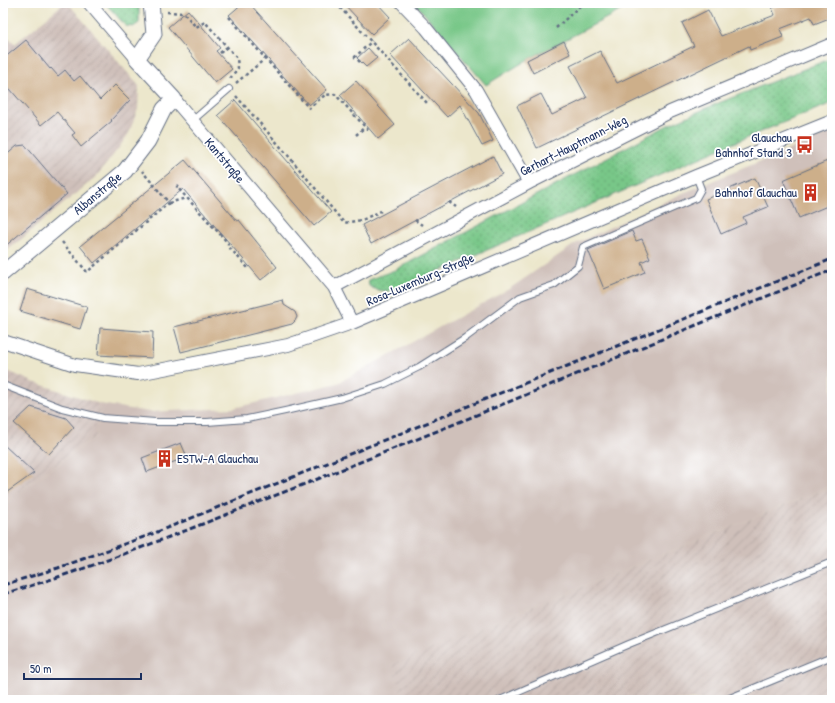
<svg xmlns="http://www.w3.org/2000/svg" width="835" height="703" viewBox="0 0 835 703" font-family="'Patrick Hand',sans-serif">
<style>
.industrial{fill:url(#industrial-furrows)}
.railway{fill:#cfc0ba}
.grass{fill:url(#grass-dots);stroke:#4a7b73}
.garden{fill:#78c788;stroke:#4a7b73}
.building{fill:#cdaf8a}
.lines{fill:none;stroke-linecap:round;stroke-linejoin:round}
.service-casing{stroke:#646f84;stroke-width:8}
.minor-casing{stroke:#646f84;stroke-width:14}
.tertiary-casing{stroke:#646f84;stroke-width:17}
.path{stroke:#646f84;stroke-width:2.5;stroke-dasharray:3 3;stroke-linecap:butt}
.service{stroke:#fff;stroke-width:6}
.minor{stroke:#fff;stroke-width:12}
.tertiary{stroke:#fff;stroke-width:15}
.rail{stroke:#1b2f5e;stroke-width:3;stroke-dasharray:6 3;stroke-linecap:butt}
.labels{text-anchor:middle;stroke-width:3.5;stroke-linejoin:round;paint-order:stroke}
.poi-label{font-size:13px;fill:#1b2f5e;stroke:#fff;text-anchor:end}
.street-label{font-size:13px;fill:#1b2f5e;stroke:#fff}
</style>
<defs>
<pattern id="industrial-furrows" width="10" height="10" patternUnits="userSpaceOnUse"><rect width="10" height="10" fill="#cfc0ba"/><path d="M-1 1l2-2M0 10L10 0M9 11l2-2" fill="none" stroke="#b1a5a2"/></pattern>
<pattern id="grass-dots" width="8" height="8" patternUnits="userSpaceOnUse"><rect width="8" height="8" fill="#78c788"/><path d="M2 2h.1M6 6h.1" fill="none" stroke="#62a272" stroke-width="1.8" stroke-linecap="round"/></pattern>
</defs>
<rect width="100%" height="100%" fill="#fff"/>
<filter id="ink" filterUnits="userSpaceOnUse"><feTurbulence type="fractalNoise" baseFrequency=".025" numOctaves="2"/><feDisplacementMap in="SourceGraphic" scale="8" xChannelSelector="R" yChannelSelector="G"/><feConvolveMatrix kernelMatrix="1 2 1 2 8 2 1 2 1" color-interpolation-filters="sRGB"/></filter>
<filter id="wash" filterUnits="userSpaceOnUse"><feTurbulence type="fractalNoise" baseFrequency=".012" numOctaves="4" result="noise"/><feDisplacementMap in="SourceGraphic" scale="16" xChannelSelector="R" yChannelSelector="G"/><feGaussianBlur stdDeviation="0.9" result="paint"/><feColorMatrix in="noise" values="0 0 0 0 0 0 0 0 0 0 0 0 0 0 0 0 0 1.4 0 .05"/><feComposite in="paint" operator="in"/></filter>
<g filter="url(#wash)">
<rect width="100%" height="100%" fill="#ece7cc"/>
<path class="industrial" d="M 64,3 L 68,3 L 139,86 L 138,109 L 129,133 L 118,149 L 96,177 L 3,254 L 3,32 L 15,44 Z
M 3,369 L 33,382 L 100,404 L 96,436 L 3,503 Z
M 832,486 L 832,700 L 403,700 L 391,664 Z"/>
<path class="railway" d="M 832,132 L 832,486 L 392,664 L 403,700 L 3,700 L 3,503 L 96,436 L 100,404 L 149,412 L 234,408 L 338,383 L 509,289 L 575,244 L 683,193 Z"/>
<path class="grass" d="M 105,3 L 139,3 L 139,23 L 133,27 L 126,26 Z
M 832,58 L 832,103 L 750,136 L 395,290 C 386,292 377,291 369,286 L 368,280 L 395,270 L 668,125 L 711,106 Z"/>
<path class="garden" d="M 415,3 L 635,3 L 527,60 L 486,85 Z"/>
<g id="blocks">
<path class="building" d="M 243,3 L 249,3 L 327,90 L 309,105 L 229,15 Z
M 343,3 L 377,3 L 390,17 L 372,34 Z
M 786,3 L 832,3 L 832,17 L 814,24 L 811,17 L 780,29 L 783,37 L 750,50 L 749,46 L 537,148 L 517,106 L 541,94 L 552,115 L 587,98 L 570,66 L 600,51 L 617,83 L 694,46 L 682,23 L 708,10 L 721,36 L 775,15 L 772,8 Z
M 188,10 L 220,48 L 216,51 L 232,69 L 215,83 L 168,27 Z
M 409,38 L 479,113 L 493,141 L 482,146 L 460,105 L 447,117 L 390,55 Z
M 26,40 L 50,69 L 51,68 L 58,76 L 65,70 L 74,81 L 80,76 L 100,100 L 115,85 L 130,100 L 111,120 L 112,121 L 81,147 L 72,135 L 75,133 L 57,112 L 41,125 L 10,89 L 3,95 L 3,59 Z
M 564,41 L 570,54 L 533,73 L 527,60 Z
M 368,48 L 377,58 L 366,67 L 357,58 Z
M 356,81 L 395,125 L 378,139 L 340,95 Z
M 235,100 L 331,212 L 314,226 L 218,115 Z
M 25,145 L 67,194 L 3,248 L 3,158 L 17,146 Z
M 493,156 L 502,174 L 371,244 L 362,225 Z
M 832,159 L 832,204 L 799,218 L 783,180 Z
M 185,160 L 237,221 L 239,220 L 277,267 L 261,280 L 183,189 L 94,263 L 80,246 Z
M 755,178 L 768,207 L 743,217 L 746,223 L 721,234 L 706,199 Z
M 632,231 L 636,241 L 642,239 L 650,258 L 641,262 L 645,272 L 604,289 L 588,250 Z
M 27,289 L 87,307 L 80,329 L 20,311 Z
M 283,300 L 284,305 L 295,312 L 297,317 L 295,321 L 292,324 L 181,352 L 174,327 Z
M 100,328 L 153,332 L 152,358 L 98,355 Z
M 31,407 L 66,418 L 74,427 L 49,454 L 14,423 Z
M 181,443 L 187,457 L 147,472 L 142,458 Z
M 3,444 L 34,473 L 3,495 Z"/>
</g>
</g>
<g filter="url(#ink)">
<use href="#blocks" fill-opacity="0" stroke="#646f84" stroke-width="1"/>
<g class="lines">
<defs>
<path id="service" d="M 192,121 L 229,89
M 3,385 L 62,408 L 103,418 L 155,422 L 207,422 L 247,419 L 285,411 L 342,398 L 385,384 L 419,367 L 465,338 L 520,297 L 554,285 L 578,266 L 583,247 L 696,198 L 701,189 L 696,176
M 500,700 L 629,644 L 832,562
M 725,700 L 832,656"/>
<path id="minor" d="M 89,3 L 137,59
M 402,3 L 426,28 L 476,90 L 529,183
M 174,99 L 334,287 L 352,323
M 334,287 L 529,183 L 670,112 L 832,44
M 3,341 L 75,365 L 138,374 L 288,345 L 352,323 L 696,176 L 832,121"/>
<path id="tertiary" d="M 3,273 L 125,171 L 148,141 L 164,109 L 174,99 L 137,59 L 154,34 L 151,3"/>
</defs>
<use href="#service" class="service-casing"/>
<use href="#minor" class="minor-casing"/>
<use href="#tertiary" class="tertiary-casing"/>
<path class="path" d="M 336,3 L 427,103 L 429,101
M 167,12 L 184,13 L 196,27 L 205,22 L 237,58 L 238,68 L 229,80
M 229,17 L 309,108 L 325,95 L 335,94 L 368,130
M 556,28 L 583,3
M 220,53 L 227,47
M 360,62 L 355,57 L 372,41
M 236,83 L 266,58
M 236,96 L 286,153 L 344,223 L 362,220 L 381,211
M 356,135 L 365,127
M 179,185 L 177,187 L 228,243 L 228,246 L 248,268
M 449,202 L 456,207
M 169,203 L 186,198
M 415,220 L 422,225
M 62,242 L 87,272 L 169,203 L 142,171"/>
<use href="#service" class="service"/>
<use href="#minor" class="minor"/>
<use href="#tertiary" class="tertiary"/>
<path class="rail" d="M 3,585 L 58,568 L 152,534 L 832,259
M 3,594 C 108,564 208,521 310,482 C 484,413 658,340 832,270"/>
</g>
</g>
<defs>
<symbol id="bus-bare" viewBox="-9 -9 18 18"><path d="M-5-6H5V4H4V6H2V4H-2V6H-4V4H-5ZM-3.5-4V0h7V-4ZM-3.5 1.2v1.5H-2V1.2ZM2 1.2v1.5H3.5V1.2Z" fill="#c8321e" stroke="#fff" stroke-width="2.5" paint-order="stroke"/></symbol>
<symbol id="building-bare" viewBox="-9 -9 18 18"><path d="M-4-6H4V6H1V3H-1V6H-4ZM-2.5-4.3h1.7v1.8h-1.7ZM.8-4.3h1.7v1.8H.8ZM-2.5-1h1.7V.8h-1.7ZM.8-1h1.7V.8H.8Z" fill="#c8321e" stroke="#fff" stroke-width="2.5" paint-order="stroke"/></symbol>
</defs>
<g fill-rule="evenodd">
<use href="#bus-bare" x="792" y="132" width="25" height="25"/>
<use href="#building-bare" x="798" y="180" width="25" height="25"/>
<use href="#building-bare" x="152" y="446" width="25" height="25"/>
</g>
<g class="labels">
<g class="poi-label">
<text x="792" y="142">Glauchau<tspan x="792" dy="15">Bahnhof Stand 3</tspan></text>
<text x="797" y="197">Bahnhof Glauchau</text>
<text x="177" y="463" text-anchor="start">ESTW-A Glauchau</text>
</g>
<g class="street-label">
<text transform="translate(573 145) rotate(-27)" y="5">Gerhart-Hauptmann-Weg</text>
<text transform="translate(225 160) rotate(50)" y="5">Kantstraße</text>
<text transform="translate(97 193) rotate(-40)" y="5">Albanstraße</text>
<text transform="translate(420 279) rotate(-23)" y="5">Rosa-Luxemburg-Straße</text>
</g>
</g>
<rect width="835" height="703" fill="none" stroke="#fff" stroke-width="16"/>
<path d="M24 673v6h117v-6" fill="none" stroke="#1b2f5e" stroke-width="2"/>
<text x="30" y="673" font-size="12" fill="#1b2f5e" stroke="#ffffff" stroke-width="3" paint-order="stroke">50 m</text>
</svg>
